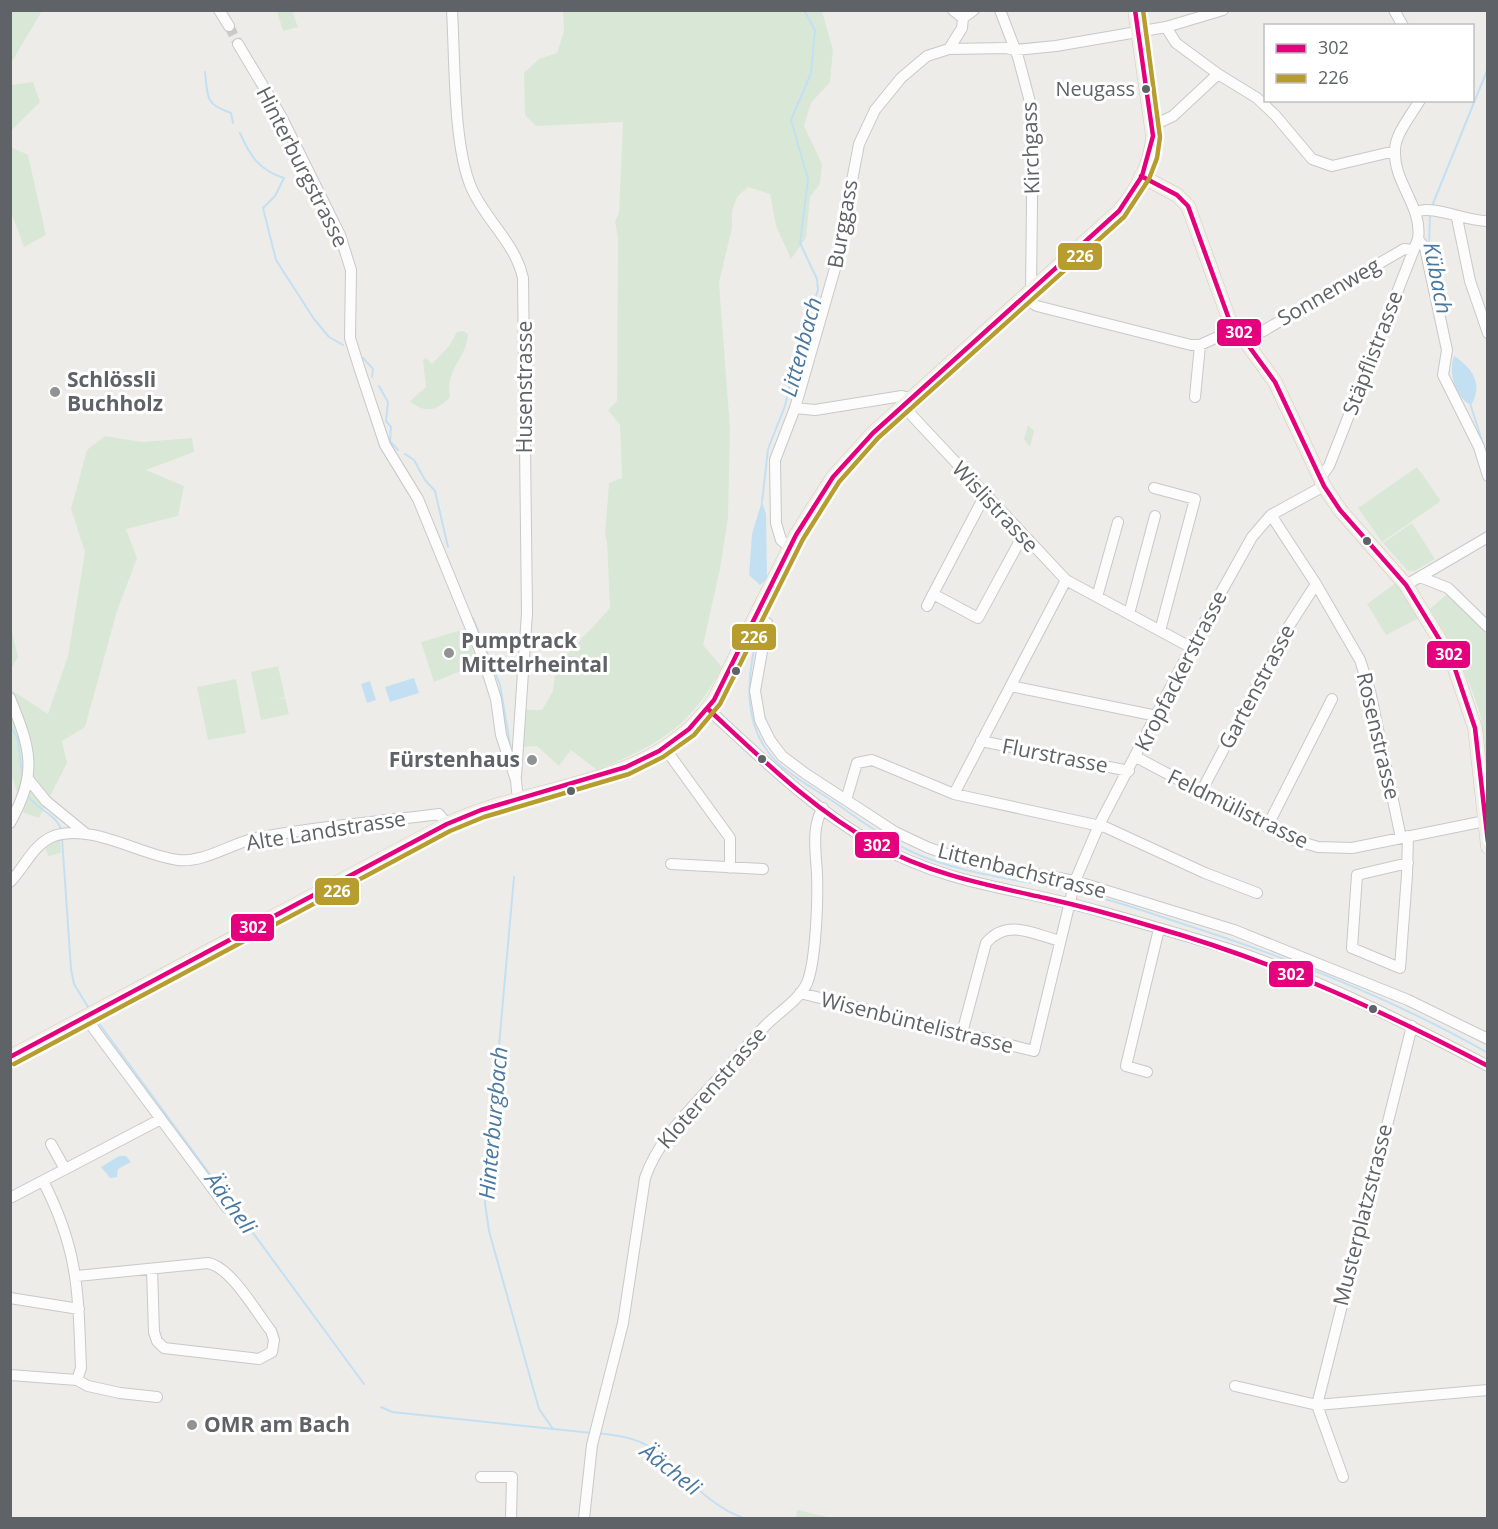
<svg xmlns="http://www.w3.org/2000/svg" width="1498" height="1529" viewBox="0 0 1498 1529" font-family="'Open Sans',sans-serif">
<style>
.green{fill:#d9e8d6}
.water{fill:#c3e0f3}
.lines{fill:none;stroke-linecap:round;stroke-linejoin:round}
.stream{stroke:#c3e0f3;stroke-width:2}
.minor-tunnel{stroke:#cacac8;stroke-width:10;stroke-dasharray:10 5;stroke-linecap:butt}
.minor-casing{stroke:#c9c8c9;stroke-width:12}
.major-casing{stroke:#d3caba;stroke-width:15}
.minor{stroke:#fcfcfc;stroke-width:10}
.major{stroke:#f2f0ea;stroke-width:14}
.bus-1-casing{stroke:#fff;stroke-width:9}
.bus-2-casing{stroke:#fff;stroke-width:9}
.bus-1{stroke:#e5007d;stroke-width:4.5}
.bus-2{stroke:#b79c2e;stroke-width:4.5}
.bus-dot{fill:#5f6266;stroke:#fff;stroke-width:2}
.poi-dot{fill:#919294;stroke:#fff;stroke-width:2}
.labels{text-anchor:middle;stroke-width:6;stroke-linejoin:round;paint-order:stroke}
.bus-label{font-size:20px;fill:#5f6266;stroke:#fff;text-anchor:end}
.street-label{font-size:21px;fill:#5f6266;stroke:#fff}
.poi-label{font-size:21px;font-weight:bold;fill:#5f6266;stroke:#fff;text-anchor:start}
.water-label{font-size:22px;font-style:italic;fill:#4a78a0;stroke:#fff}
.line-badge{stroke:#fff;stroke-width:2}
.badge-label{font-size:16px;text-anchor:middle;font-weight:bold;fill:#fff}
</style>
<rect width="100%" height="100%" fill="#eeece9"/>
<path class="green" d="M 11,10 L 42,11 L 11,63 L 10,11 Z
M 277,11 L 292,11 L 298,27 L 283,31 Z
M 563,11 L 822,11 L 833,50 L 830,82 L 811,103 L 804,126 L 822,164 L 820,184 L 810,197 L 806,238 L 791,259 L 776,226 L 770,194 L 748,187 L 737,197 L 732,211 L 732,228 L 719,283 L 730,428 L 728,518 L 720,569 L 703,645 L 722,667 C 692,726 657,746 597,770 L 571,750 L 559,766 L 537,746 L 523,747 L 524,710 L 542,710 L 553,691 L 555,672 L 564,658 L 610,608 L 607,542 L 605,534 L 609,483 L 622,478 L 620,425 L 608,410 L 617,401 L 618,238 L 615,221 L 619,213 L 623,122 L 536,126 L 525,115 L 524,73 L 539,59 L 557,53 L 564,31 Z
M 33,82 L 40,102 L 11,131 L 11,135 L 11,85 Z
M 11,147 L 28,155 L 46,235 L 24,247 L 11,212 Z
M 463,331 L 468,334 C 467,359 445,368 450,397 C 438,411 424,414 410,401 L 426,387 L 423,360 L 426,358 L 432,364 L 449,346 L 457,332 Z
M 1028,425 L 1034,431 L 1030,447 L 1024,439 Z
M 105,436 L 142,442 L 192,438 L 194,452 L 146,470 L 184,486 L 178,516 L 126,529 L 137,558 L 117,611 L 85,727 L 62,741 L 67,763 L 39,818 L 24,813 L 11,774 L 10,689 L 48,714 L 68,656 L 85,552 L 71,509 L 87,450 Z
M 1417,467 L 1441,501 L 1382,542 L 1358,508 Z
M 1412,523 L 1435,559 L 1415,571 L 1408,571 L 1383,543 Z
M 1397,582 L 1421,617 L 1386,635 L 1367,604 Z
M 1448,593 L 1487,634 L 1487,759 C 1481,748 1483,728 1480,714 C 1469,676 1451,642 1430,609 Z
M 10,624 L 18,657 L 11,669 L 10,669 Z
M 465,629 L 478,664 L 434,682 L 421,642 Z
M 278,666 L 285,697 L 276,700 L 285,698 L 289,714 L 261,720 L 251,672 Z
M 236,679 L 246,733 L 208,740 L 197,687 Z
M 60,840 L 61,853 L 48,856 L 45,846 Z
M 797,1510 L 832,1518 L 796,1518 Z"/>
<path class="water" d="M 1454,356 C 1472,367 1484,385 1471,405 C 1455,397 1448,372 1454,356 Z
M 762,501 L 766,514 L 767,579 L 760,585 L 749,575 L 752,534 Z
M 414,678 L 419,693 L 390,702 L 385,687 Z
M 370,681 L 376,700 L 367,703 L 361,684 Z
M 119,1156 L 126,1156 L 131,1162 L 118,1169 L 117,1177 L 110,1178 L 101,1167 Z"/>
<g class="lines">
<path class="stream" d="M 205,72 C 208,98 205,104 231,113 L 233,123
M 240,133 C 250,156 259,170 284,178 L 275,196 L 263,208 L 276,260 L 314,319 L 329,337 L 343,345
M 1432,206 L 1488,68
M 1429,247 L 1430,214
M 363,358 L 373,369 L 372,377
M 379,386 L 388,402 L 386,421 L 391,427 L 390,441 L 398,450
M 1470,403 L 1483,444
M 405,454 L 414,460 L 425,480 L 435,491 L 448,547
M 762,502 L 768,449 L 785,406 L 799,345 L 818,290 L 817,279 L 800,243 L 808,179 L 791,120 L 811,73 L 815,30 L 804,10
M 473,618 L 500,685 L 511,750
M 759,627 C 747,675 739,729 781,766 C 798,780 816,790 834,802 C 859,819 882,837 910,851 C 960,874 1015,879 1069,890
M 10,724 L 18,740 L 22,776
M 29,797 C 38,811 57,814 61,830
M 62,838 L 71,969 L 74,984 L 88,1007
M 514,877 L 485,1203 L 489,1231 L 539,1409 L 553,1429
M 1077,892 C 1111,899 1144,911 1177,922 C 1284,956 1390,997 1488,1053
M 98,1022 L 364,1384
M 381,1407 L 392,1412 L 592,1433
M 597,1433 C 615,1435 635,1437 651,1448 C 683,1471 705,1504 743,1518"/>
<path class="minor-tunnel" d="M 229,26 L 238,44"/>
<defs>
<path id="minor" d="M 219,10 L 229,26
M 452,10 C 455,59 453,144 471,187 C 485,220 515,242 523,278 L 527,613 L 516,776
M 953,10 L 963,18
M 1000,10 L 1018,57 L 1033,113 L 1031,291
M 1394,10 L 1403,26
M 1166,27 L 1176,43 L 1218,74 L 1257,98 L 1275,115 L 1312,159 L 1332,166 L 1395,151
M 238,44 L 281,116 L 340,235 L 351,270 L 350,338 L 359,367 L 385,445 L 418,499 L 483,658 L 496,699 L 501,735 L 516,780 L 518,801
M 949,49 L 1006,48 L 1015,50 L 1056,46 L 1166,27 L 1223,10
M 1152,126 L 1173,116 L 1218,74
M 1417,212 C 1431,204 1468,222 1488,221
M 1457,218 L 1470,281 L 1488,333
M 1418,239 L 1425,248 L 1447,350 L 1443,375 L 1479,447 L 1488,476
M 1023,298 L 1037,306 L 1191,345 L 1200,345 L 1235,329
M 1246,341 L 1404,249 L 1413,250
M 1195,397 L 1200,345
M 903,406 L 1066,580 L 1192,648
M 795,408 L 815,410 L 902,396 L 910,398
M 1320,478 L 1329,466 L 1418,239 C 1423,206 1393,183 1395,150 C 1395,134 1412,114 1420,100
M 1154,488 L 1195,499 L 1160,631
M 985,495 L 933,594 L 978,618 L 1023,535
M 1271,515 L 1316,584 L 1360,660 L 1370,691 L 1401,838
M 789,547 L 781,540 L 776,523 L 775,460 L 795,408 L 836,265 L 859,144 L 875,110 L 901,78 L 927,56 L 949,49 L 962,28 L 963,18 L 974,10
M 1420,577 L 1448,588 L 1488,627
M 1406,585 L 1488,537
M 1097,597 L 1118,522
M 927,606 L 933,594
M 1129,614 L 1155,516
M 755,618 L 767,623 L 755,691 L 760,720 L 770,740 L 782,756 L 806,774 L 895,832 L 929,848 L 970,862 L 1075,881 L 1234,930 L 1408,1000 L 1488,1039
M 1011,686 L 1157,716
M 10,698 C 31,750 38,772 10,823
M 708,709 C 759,756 816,812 877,845 C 950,886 1024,889 1102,912 C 1148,925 1195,938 1241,953 C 1326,983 1408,1024 1488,1066
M 981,741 L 1129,771
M 664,747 L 730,838 L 730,868
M 1136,757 L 1288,838 L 1318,847 L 1352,848 L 1485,821
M 29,780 L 46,801 L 85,833
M 1201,792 L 1287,629 L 1316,584
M 954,794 L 1066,580
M 846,800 L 857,763 L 872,760 L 954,794 L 1105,827 L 1205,873 L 1257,893
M 1267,827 L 1332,699
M 1408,863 L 1357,875 L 1352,948 L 1400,968 L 1407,875 L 1408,836
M 671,864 L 763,869
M 10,882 C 25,867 33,844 54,836 C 91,823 140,855 178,860 C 204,863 232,843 257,838 C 317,826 379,822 439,814 L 447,824
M 800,993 L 1034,1051 L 1075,881 L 1099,825 L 1205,621 L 1252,537 L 1271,515 L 1324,486
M 85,1017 L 227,1208
M 1412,1026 L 1317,1405 L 1488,1390
M 962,1033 L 986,943 C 1007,918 1033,934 1060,941
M 1147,1072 L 1126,1066 L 1159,929
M 51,1144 L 65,1169
M 43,1181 C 79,1251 78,1292 81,1368 L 77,1380
M 10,1198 L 161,1119
M 77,1276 L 208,1263 C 231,1267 256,1312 271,1331 L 274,1340 L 272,1352 L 259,1359 L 164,1348 L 157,1341 L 154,1332 L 152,1269
M 10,1298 L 79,1309
M 10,1375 L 77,1380 L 88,1386 L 120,1393 L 157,1397
M 1235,1386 L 1317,1405 L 1343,1477
M 481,1477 L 512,1477 L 511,1518
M 584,1518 L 592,1445 L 623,1323 L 645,1178 C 658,1140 688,1112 714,1083 C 732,1064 748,1044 766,1025 C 779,1012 799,1000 807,983 C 816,961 818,900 817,874 C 816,853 811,827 823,808"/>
<path id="major" d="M 1141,176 L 1177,195 L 1188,206 L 1229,319 L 1275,382 L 1324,486 L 1340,510 L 1406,585 L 1452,660 L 1475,728 L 1488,847
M 10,1057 L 447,824 C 535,782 654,789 714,700 L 796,535 L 833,477 L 873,433 L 1119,211 C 1136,192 1152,162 1153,136 L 1135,10"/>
</defs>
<use href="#minor" class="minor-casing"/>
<use href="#major" class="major-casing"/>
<use href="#minor" class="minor"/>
<use href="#major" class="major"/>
<defs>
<path id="bus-1" d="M 1141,176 L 1177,195 L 1188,206 L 1229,319 L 1275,382 L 1324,486 L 1340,510 L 1406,585 L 1452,660 L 1475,728 L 1488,842
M 708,709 C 761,758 813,810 877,845 C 929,874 987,885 1045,898 C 1081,906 1118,916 1154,927 C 1271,960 1379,1009 1488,1066
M 10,1057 L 447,824 L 481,810 L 626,767 L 659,751 L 689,729 L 714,700 L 796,535 L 833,477 L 873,433 L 1119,211 L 1142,176 L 1153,136 L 1135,10"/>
<path id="bus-2" d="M 14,1064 L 450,831 L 484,817 L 629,774 L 663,757 L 694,735 L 720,704 L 803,539 L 839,482 L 878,438 L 1124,217 L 1149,179 L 1157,158 L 1160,137 L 1143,10"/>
</defs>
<use href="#bus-1" class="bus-1-casing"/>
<use href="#bus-2" class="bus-2-casing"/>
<use href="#bus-1" class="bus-1"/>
<use href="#bus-2" class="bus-2"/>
</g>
<g class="bus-dot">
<circle cx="1146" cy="89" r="5"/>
<circle cx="1367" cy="541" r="5"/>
<circle cx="736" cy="671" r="5"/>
<circle cx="762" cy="759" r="5"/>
<circle cx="571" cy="791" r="5"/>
<circle cx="1373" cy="1009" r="5"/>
</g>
<g class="poi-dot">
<circle cx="55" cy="392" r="6"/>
<circle cx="449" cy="653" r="6"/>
<circle cx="532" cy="760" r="6"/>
<circle cx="192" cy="1425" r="6"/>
</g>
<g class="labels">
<g class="bus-label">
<text x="1135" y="96">Neugass</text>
</g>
<g class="street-label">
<text transform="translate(1031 148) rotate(-92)" y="7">Kirchgass</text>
<text transform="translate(302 167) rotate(63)" y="7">Hinterburgstrasse</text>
<text transform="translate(843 224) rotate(-80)" y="7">Burggass</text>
<text transform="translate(1329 292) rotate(-30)" y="7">Sonnenweg</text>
<text transform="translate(1373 353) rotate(-69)" y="7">Stäpflistrasse</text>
<text transform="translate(525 387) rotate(-90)" y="7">Husenstrasse</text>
<text transform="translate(995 507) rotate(47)" y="7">Wislistrasse</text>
<text transform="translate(1181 671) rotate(-63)" y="7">Kropfackerstrasse</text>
<text transform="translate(1257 687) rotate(-62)" y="7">Gartenstrasse</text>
<text transform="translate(1378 736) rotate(77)" y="7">Rosenstrasse</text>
<text transform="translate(1055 756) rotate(11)" y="7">Flurstrasse</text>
<text transform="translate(1238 809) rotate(26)" y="7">Feldmülistrasse</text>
<text transform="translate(326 831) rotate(-9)" y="7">Alte Landstrasse</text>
<text transform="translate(1022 871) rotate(14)" y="7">Littenbachstrasse</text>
<text transform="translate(917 1023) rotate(14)" y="7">Wisenbüntelistrasse</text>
<text transform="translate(712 1088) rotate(-49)" y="7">Kloterenstrasse</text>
<text transform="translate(1363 1215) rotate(-76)" y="7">Musterplatzstrasse</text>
</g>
<g class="poi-label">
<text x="67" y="387">Schlössli<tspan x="67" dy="24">Buchholz</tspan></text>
<text x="461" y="648">Pumptrack<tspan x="461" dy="24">Mittelrheintal</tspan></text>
<text x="520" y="767" text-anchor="end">Fürstenhaus</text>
<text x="204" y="1432">OMR am Bach</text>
</g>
<g class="water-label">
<text transform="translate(1438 278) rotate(79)" y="8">Kübach</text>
<text transform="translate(801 347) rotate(-75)" y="8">Littenbach</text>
<text transform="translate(493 1123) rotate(-85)" y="8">Hinterburgbach</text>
<text transform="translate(231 1203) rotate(54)" y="8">Äächeli</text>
<text transform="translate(671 1469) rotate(38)" y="8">Äächeli</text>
</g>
</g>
<g class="line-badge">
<rect x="1057" y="242" width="46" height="29" rx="6" fill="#b79c2e"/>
<rect x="1216" y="318" width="46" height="29" rx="6" fill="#e5007d"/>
<rect x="731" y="623" width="46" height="28" rx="6" fill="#b79c2e"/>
<rect x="1426" y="640" width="45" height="29" rx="6" fill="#e5007d"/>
<rect x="854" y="831" width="46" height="28" rx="6" fill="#e5007d"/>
<rect x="314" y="877" width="46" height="29" rx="6" fill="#b79c2e"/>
<rect x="230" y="913" width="45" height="29" rx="6" fill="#e5007d"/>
<rect x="1268" y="960" width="46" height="28" rx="6" fill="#e5007d"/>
</g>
<g class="badge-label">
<text x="1080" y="262">226</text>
<text x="1239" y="338">302</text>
<text x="754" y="643">226</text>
<text x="1449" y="660">302</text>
<text x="877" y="851">302</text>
<text x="337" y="897">226</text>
<text x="253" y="933">302</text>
<text x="1291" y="980">302</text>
</g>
<rect width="1498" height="1529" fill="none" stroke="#5f6266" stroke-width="24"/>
<rect x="1264" y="24" width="210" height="78" fill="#ffffff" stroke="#bfc0c2" stroke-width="1.5"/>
<rect x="1276" y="44" width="30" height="9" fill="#e5007d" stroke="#bfc0c2" stroke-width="1.5"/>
<text x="1318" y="54" font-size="18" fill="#5f6266">302</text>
<rect x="1276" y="74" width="30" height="9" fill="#b79c2e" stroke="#bfc0c2" stroke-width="1.5"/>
<text x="1318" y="84" font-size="18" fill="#5f6266">226</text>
</svg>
